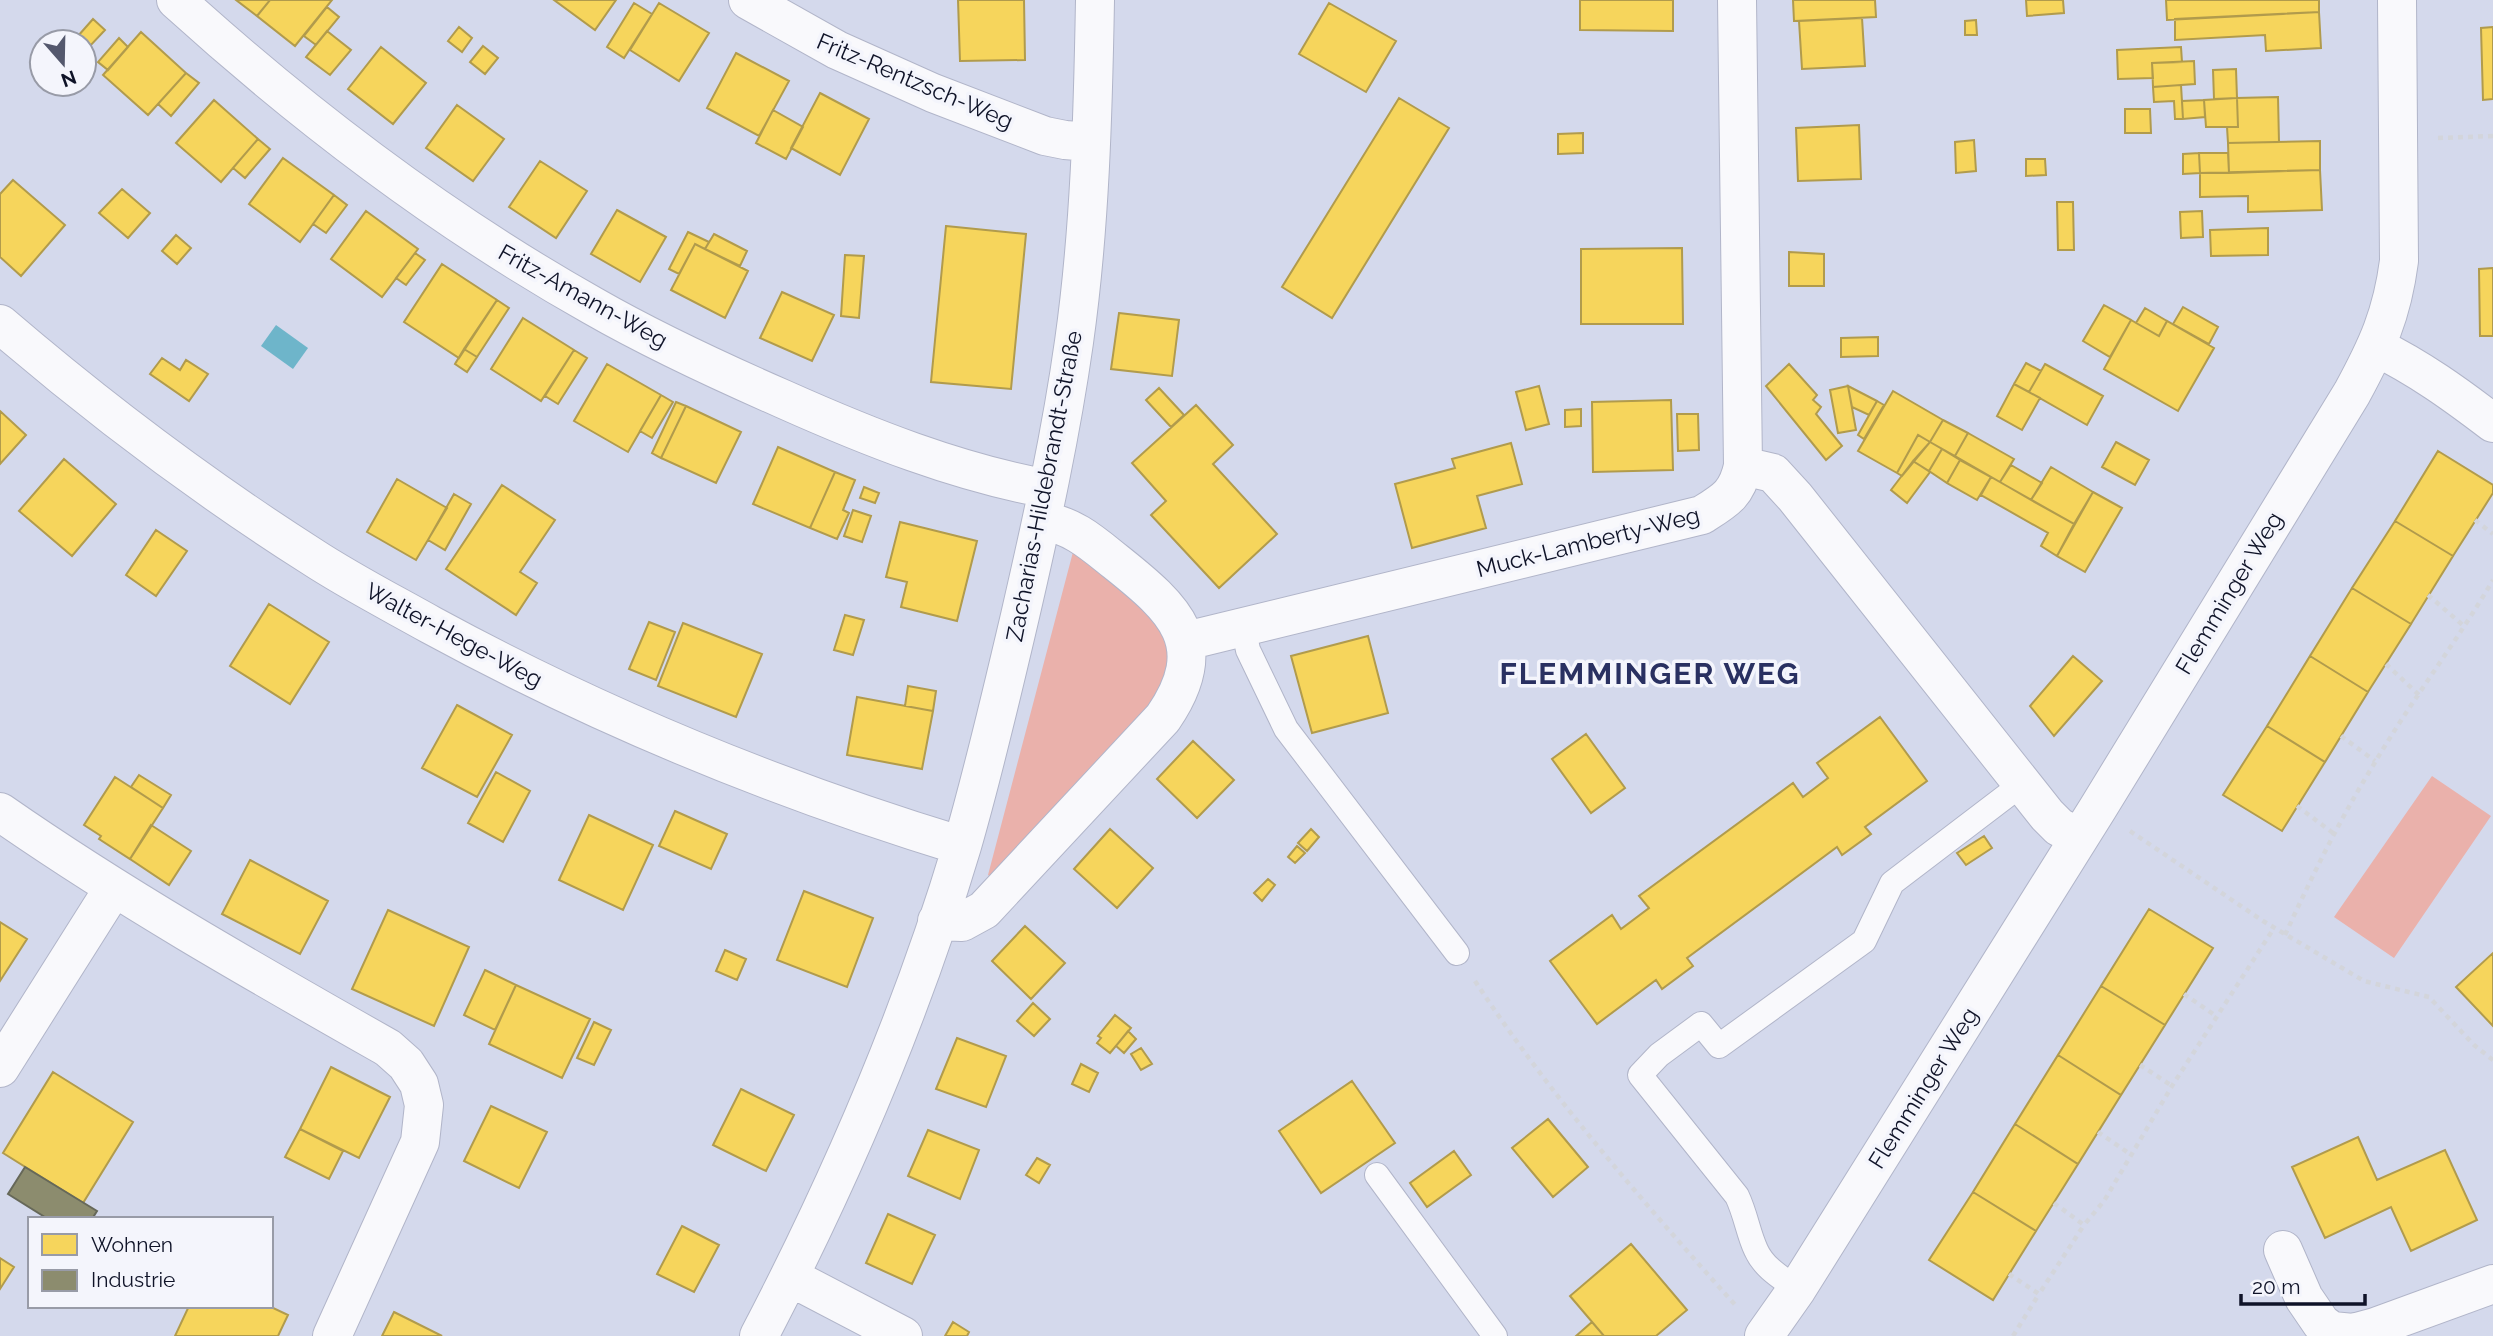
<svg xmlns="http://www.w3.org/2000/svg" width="2493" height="1336" viewBox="0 0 2493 1336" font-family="Raleway,sans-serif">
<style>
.green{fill:#eab1ab}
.water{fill:#6eb5ca}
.homes{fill:#f6d55c;stroke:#b19b4c;stroke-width:2}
.industry{fill:#8c8c6e;stroke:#666859;stroke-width:2}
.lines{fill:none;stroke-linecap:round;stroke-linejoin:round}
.service-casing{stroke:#b1b5c9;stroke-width:26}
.minor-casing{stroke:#b1b5c9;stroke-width:40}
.path{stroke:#d3d5db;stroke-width:4.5;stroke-dasharray:5 5;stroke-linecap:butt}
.service{stroke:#f9f9fc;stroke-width:24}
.minor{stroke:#f9f9fc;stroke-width:38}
.labels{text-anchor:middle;stroke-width:7;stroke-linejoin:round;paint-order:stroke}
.street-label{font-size:23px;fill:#0f1328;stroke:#f4f5fc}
.district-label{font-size:30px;font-weight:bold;letter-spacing:2px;fill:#293061;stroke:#f4f5fc}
</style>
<rect width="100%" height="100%" fill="#d4d9ec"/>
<path class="green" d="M 1073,552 L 1158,619 L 1172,645 L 1164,697 L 998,882 L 988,875 Z
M 2432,776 L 2491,816 L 2394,958 L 2334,917 Z"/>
<path class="water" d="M 276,325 L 308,348 L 293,369 L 261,346 Z"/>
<path class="homes" d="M 236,0 L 270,0 L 257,16 Z
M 270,0 L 332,0 L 295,46 L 257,16 Z
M 554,0 L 616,0 L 595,30 Z
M 958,0 L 1024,0 L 1025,60 L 960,61 Z
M 1580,0 L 1673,0 L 1673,31 L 1580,30 Z
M 1793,0 L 1875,0 L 1876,17 L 1794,21 Z
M 2026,0 L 2063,0 L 2064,13 L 2027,16 Z
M 2166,0 L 2319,0 L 2319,12 L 2167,20 Z
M 634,3 L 652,14 L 624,58 L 607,47 Z
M 659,3 L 709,33 L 679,81 L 630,50 Z
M 1329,3 L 1396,41 L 1366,92 L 1299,54 Z
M 327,7 L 339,17 L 316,45 L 304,36 Z
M 2319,12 L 2321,48 L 2266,51 L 2265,35 L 2175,40 L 2175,19 Z
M 1862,18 L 1865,66 L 1802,69 L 1799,21 Z
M 93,19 L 105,30 L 90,46 L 78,36 Z
M 1976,20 L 1977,35 L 1965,35 L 1965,21 Z
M 459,27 L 472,38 L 462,52 L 448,41 Z
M 2493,27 L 2493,99 L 2483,100 L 2481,28 Z
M 327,31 L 351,50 L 330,75 L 306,57 Z
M 141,32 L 186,73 L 148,115 L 103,75 Z
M 119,38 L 128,47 L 108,70 L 98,62 Z
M 483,46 L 498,58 L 485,74 L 470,62 Z
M 381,47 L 426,83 L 393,124 L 348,89 Z
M 2181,47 L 2182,62 L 2152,63 L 2153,78 L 2118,79 L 2117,50 Z
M 736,53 L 789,81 L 759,136 L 707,108 Z
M 2194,61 L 2195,84 L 2153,87 L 2152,63 Z
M 2236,69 L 2237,98 L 2214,99 L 2213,70 Z
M 186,73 L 199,83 L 171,116 L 158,104 Z
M 2181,85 L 2183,119 L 2175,119 L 2174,101 L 2154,102 L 2153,87 Z
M 820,93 L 869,119 L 840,175 L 791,148 Z
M 2278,97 L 2279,142 L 2228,143 L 2227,127 L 2238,127 L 2237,98 Z
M 1399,98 L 1449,128 L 1332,318 L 1282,287 Z
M 2237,98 L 2238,127 L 2206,127 L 2204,100 Z
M 214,100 L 258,139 L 221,182 L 176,143 Z
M 2204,100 L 2205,117 L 2183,119 L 2182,101 Z
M 457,105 L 504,139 L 473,181 L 426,148 Z
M 2125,109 L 2150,109 L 2151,133 L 2125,133 Z
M 773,110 L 803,127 L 786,159 L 756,143 Z
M 1859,125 L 1861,179 L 1798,181 L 1796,128 Z
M 1583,133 L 1583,153 L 1558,154 L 1558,134 Z
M 258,139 L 270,149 L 245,178 L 233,168 Z
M 1974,140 L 1976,171 L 1956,173 L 1955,142 Z
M 2320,141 L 2320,170 L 2229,173 L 2228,143 Z
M 2199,153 L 2200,173 L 2183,174 L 2183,154 Z
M 2199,153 L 2228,153 L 2229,173 L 2200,173 Z
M 283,158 L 334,195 L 300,242 L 249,204 Z
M 2026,159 L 2045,159 L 2046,175 L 2026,176 Z
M 540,161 L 587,191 L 556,238 L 509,207 Z
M 2320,170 L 2322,210 L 2248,212 L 2248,196 L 2200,197 L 2200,173 Z
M 13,180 L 65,225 L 21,276 L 0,257 L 0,194 Z
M 122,189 L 150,213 L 128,238 L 99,213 Z
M 334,195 L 347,205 L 326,233 L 313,224 Z
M 2057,202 L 2073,202 L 2074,250 L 2058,250 Z
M 617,210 L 666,237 L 640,282 L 591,254 Z
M 366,211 L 418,249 L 382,297 L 331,259 Z
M 2202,211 L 2203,237 L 2181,238 L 2180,212 Z
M 946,226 L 1026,234 L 1011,389 L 931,382 Z
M 2268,228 L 2268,255 L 2211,256 L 2210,230 Z
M 688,232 L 709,242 L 705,249 L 695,244 L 679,274 L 669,269 Z
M 714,234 L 747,251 L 740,266 L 705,249 Z
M 176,235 L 191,248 L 177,264 L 162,251 Z
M 695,244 L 748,271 L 725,318 L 671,290 Z
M 1682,248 L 1683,324 L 1581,324 L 1581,249 Z
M 1789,252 L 1824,254 L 1824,286 L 1789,286 Z
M 415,253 L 425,260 L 406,285 L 396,278 Z
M 845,255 L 864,256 L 859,318 L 841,316 Z
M 442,264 L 497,300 L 459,358 L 404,322 Z
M 2493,268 L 2493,336 L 2480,336 L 2479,269 Z
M 782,292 L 834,315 L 812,361 L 760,338 Z
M 497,300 L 509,308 L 477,357 L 464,349 Z
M 2104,305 L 2131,320 L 2110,357 L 2083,341 Z
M 2183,307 L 2218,327 L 2209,344 L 2173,324 Z
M 2145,308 L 2167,321 L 2159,336 L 2136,323 Z
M 1119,313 L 1179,320 L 1172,376 L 1111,369 Z
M 523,318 L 574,350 L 541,401 L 491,369 Z
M 2131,320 L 2159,336 L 2167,321 L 2214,348 L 2178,411 L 2104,369 Z
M 1878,337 L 1878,356 L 1841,357 L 1841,338 Z
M 464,349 L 477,357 L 467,372 L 455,364 Z
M 574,350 L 587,358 L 558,404 L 545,396 Z
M 162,358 L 180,370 L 186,360 L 208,374 L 189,401 L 150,374 Z
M 2026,363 L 2041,371 L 2029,392 L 2014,384 Z
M 607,364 L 661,395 L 628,452 L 574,421 Z
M 1789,364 L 1817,395 L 1813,400 L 1821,407 L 1816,414 L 1842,446 L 1826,460 L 1766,386 Z
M 2045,364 L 2103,396 L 2087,425 L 2029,392 Z
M 2014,384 L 2040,398 L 2022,430 L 1997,416 Z
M 1539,386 L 1549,424 L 1526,430 L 1516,392 Z
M 1848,386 L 1856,430 L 1838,433 L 1830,390 Z
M 1848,386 L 1877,401 L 1869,415 L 1852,407 Z
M 1159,388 L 1184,415 L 1171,427 L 1146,400 Z
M 1893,391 L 1943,420 L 1930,442 L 1918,435 L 1897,473 L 1858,451 Z
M 661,395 L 673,402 L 652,438 L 640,431 Z
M 1671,400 L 1673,470 L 1593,472 L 1592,402 Z
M 1877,401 L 1884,405 L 1864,439 L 1858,435 Z
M 676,402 L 686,406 L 661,458 L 652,453 Z
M 1196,405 L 1233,445 L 1213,464 L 1277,534 L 1219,588 L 1151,515 L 1166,501 L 1132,463 Z
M 686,406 L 741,432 L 716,483 L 661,458 Z
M 1581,409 L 1581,426 L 1565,427 L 1565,410 Z
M 0,411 L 26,435 L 0,464 Z
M 1677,414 L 1698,414 L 1699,450 L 1678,451 Z
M 1943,420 L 1968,433 L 1955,456 L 1930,442 Z
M 1968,433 L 2014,459 L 2000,482 L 1955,456 Z
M 1918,435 L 1930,442 L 1902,476 L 1897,473 Z
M 1930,442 L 1942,449 L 1929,471 L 1913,461 Z
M 2116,442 L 2149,460 L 2135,485 L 2102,467 Z
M 1511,443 L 1522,484 L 1477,496 L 1486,528 L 1412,548 L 1395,484 L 1455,468 L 1452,459 Z
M 778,447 L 835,472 L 810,528 L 753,504 Z
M 1942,449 L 1960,460 L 1947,483 L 1929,471 Z
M 2438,451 L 2493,485 L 2493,493 L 2453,556 L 2395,521 Z
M 64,459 L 116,504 L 72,556 L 19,511 Z
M 1960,460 L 1991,477 L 1977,500 L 1947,483 Z
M 1913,461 L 1930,472 L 1907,503 L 1891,490 Z
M 2011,465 L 2042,483 L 2031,500 L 2000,482 Z
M 2051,467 L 2093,492 L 2074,524 L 2031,500 Z
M 835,472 L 855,480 L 843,510 L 849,513 L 837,539 L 810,528 Z
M 1991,477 L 2074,524 L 2057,556 L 2041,546 L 2048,533 L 1981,495 Z
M 397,479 L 447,508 L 416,560 L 367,532 Z
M 502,485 L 555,520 L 520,572 L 537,583 L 516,615 L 446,569 Z
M 864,487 L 879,493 L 875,503 L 860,498 Z
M 2093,492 L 2122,508 L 2085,572 L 2057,556 Z
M 454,494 L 471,504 L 445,550 L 428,540 Z
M 853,510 L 871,516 L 862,542 L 844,536 Z
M 2395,521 L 2453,556 L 2411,624 L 2352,588 Z
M 900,522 L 977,541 L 957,621 L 901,607 L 907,582 L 886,577 Z
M 156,530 L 187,551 L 156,596 L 126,575 Z
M 2352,588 L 2411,624 L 2368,692 L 2310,656 Z
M 269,604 L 329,642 L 290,704 L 230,666 Z
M 845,615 L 864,620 L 853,655 L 834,650 Z
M 649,622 L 675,632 L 656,680 L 629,669 Z
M 683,623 L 762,654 L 736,717 L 658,686 Z
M 1368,636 L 1388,713 L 1312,733 L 1291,656 Z
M 2073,656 L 2102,681 L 2054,736 L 2030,706 Z
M 2310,656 L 2368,692 L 2325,762 L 2267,726 Z
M 908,686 L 936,691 L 933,711 L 905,706 Z
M 857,697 L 933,711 L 922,769 L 847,755 Z
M 457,705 L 512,735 L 477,797 L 422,768 Z
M 1880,717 L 1927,781 L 1865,827 L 1871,834 L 1842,855 L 1837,847 L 1687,958 L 1693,966 L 1662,989 L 1656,980 L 1597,1024 L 1550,961 L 1612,915 L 1621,929 L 1649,908 L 1639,896 L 1793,783 L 1803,797 L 1828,778 L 1817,763 Z
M 2267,726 L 2325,762 L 2282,831 L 2223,795 Z
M 1586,734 L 1625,788 L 1591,813 L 1552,759 Z
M 1193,741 L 1234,780 L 1197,818 L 1157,779 Z
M 496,772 L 530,791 L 503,842 L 468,823 Z
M 139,775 L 171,795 L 163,808 L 131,787 Z
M 115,777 L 163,808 L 130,859 L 99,839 L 101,836 L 84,825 Z
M 675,811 L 727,834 L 711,869 L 659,846 Z
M 589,815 L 653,845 L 623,910 L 559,880 Z
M 151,825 L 191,851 L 169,885 L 130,859 Z
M 1110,829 L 1153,868 L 1117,908 L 1074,869 Z
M 1311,829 L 1319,837 L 1307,851 L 1298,843 Z
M 1984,836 L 1992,848 L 1966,865 L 1957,853 Z
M 1297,846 L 1305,853 L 1295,863 L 1288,857 Z
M 250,860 L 328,901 L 300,954 L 222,914 Z
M 1268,879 L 1275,885 L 1262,901 L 1254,893 Z
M 804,891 L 873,918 L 847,987 L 777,960 Z
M 2149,909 L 2213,948 L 2165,1025 L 2101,986 Z
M 388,910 L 469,947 L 434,1026 L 352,989 Z
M 0,922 L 27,939 L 0,981 Z
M 1025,926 L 1065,963 L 1031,999 L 992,961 Z
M 725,950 L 746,959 L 737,980 L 716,971 Z
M 2493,953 L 2493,1026 L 2456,987 Z
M 485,970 L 516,985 L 495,1030 L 464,1015 Z
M 516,985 L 590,1019 L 562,1078 L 489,1044 Z
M 2101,986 L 2165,1025 L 2121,1095 L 2058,1055 Z
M 1033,1003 L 1050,1019 L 1034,1036 L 1017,1021 Z
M 1115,1015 L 1131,1028 L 1110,1053 L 1097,1043 L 1101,1038 L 1098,1036 Z
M 594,1022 L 611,1030 L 594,1065 L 577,1058 Z
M 1128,1031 L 1136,1039 L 1124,1053 L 1116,1046 Z
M 957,1038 L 1006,1056 L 986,1107 L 936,1089 Z
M 1141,1048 L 1152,1064 L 1141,1070 L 1131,1054 Z
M 2058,1055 L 2121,1095 L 2078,1164 L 2015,1124 Z
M 1081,1064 L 1098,1073 L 1089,1092 L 1072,1084 Z
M 331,1067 L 390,1097 L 359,1158 L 300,1129 Z
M 53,1072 L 133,1122 L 83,1203 L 3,1153 Z
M 1352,1081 L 1395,1143 L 1321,1193 L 1279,1131 Z
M 741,1089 L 794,1115 L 766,1171 L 713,1145 Z
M 491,1106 L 547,1132 L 519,1188 L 464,1161 Z
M 1548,1119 L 1588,1167 L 1553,1197 L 1512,1148 Z
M 2015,1124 L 2078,1164 L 2036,1231 L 1973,1192 Z
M 300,1129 L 343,1151 L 329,1179 L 285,1157 Z
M 928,1130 L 979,1150 L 960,1199 L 908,1176 Z
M 2358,1137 L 2377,1180 L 2445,1150 L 2477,1220 L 2411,1251 L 2391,1207 L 2325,1238 L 2292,1167 Z
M 1454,1151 L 1471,1175 L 1427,1207 L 1410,1183 Z
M 1037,1158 L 1050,1165 L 1039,1183 L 1026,1175 Z
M 1973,1192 L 2036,1231 L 1993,1300 L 1929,1260 Z
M 888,1214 L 935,1235 L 912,1284 L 866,1263 Z
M 682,1226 L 719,1245 L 694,1292 L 657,1274 Z
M 1631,1244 L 1687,1310 L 1656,1336 L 1604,1336 L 1570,1296 Z
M 0,1258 L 14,1267 L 0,1289 Z
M 189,1306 L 269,1306 L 288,1315 L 278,1336 L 175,1336 Z
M 394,1312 L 442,1336 L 382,1336 Z
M 953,1322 L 969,1332 L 967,1336 L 945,1336 Z
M 1592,1322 L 1604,1336 L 1576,1336 Z"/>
<path class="industry" d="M 25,1167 L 97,1211 L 92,1219 L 48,1219 L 8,1194 Z"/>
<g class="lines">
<defs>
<path id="service" d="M 1243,626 L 1248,650 L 1286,729 L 1457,953
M 1377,1175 L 1495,1336
M 1797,1289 C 1782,1278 1764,1268 1756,1250 C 1748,1233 1746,1215 1737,1196 L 1640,1075 L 1659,1055 L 1701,1024 L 1719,1046 L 1864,941 L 1892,883 L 2022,784"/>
<path id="minor" d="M 176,0 C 304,116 442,221 593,306 C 654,341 719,371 783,399 C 868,437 956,472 1048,489
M 748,0 L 837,50 L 933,93 L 1045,136 L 1065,140 L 1090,142
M 0,324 C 98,408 201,486 311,556 C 349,581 390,602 431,625 C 600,717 778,790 962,846
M 2376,347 C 2419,368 2455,394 2493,423
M 1743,466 L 1773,473 L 1795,497 L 2047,815 L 2059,827 L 2079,837
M 1186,641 L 1702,515 C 1726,500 1737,494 1743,466 L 1737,0
M 0,812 C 125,899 256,973 388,1048 L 406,1064 L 419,1084 L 424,1105 L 420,1142 L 332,1336
M 937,921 L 962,922 L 984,910 L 1163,718 C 1214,644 1175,609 1116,562 C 1091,542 1075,527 1042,520
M 0,1068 L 113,889
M 2283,1250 L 2304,1298 L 2321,1323 L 2332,1331 L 2353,1333 L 2375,1327 L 2493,1284
M 790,1277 L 903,1336
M 759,1336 C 841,1179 911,1016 962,846 C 984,770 1002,693 1020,616 C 1041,525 1061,434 1074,342 C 1090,229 1093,113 1095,0
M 1764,1336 L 1797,1289 L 2098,808 L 2352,393 C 2377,347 2392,315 2399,261 L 2397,0"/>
</defs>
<use href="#service" class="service-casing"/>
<use href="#minor" class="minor-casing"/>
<path class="path" d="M 2438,138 L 2493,136
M 2475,520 L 2493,534
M 2428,595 L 2465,627
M 2386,664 L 2419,695
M 2341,736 L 2375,761
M 2297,806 L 2333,833
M 2130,831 L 2263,921 L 2364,981 L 2429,997 L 2474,1045 L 2493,1060
M 2285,935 C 2312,876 2340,819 2374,764 C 2411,701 2456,643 2493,580
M 1475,981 C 1552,1098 1644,1203 1737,1307
M 2184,994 L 2216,1016
M 2140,1065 L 2172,1086
M 2098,1132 L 2130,1154
M 2054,1203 L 2084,1225 L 2104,1201 L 2172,1086 L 2274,928
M 2009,1274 L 2039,1294 L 2084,1225
M 2013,1336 L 2039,1294"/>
<use href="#service" class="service"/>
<use href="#minor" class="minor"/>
</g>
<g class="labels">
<g class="street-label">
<text transform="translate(915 81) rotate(23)" y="8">Fritz-Rentzsch-Weg</text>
<text transform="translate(583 296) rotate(29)" y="8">Fritz-Amann-Weg</text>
<text transform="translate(1044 486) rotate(-79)" y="8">Zacharias-Hildebrandt-Straße</text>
<text transform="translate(1588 542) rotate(-14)" y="8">Muck-Lamberty-Weg</text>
<text transform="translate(2229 593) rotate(-59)" y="8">Flemminger Weg</text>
<text transform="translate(454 635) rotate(28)" y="8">Walter-Hege-Weg</text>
<text transform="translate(1923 1088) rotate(-58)" y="8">Flemminger Weg</text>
</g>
<g class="district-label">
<text x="1650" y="684">FLEMMINGER WEG</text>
</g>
</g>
<rect x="28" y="1217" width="245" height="91" fill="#f4f5fc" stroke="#989ba7" stroke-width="2"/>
<rect x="42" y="1234" width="35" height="21" fill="#f6d55c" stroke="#989ba7" stroke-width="2"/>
<text x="91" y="1252" font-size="21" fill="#0f1328">Wohnen</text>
<rect x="42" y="1270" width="35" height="21" fill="#8c8c6e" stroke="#989ba7" stroke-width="2"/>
<text x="91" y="1287" font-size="21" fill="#0f1328">Industrie</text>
<g transform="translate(63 63) rotate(160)"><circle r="33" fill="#f4f5fc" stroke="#989ba7" stroke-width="2"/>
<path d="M0-5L12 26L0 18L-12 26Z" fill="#54586d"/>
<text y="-10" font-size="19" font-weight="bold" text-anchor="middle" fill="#0f1328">N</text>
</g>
<path d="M2241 1294v10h124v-10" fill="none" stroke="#0f1328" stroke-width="3.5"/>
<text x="2252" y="1294" font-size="21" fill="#0f1328" stroke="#f4f5fc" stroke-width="5" paint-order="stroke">20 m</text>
</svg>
